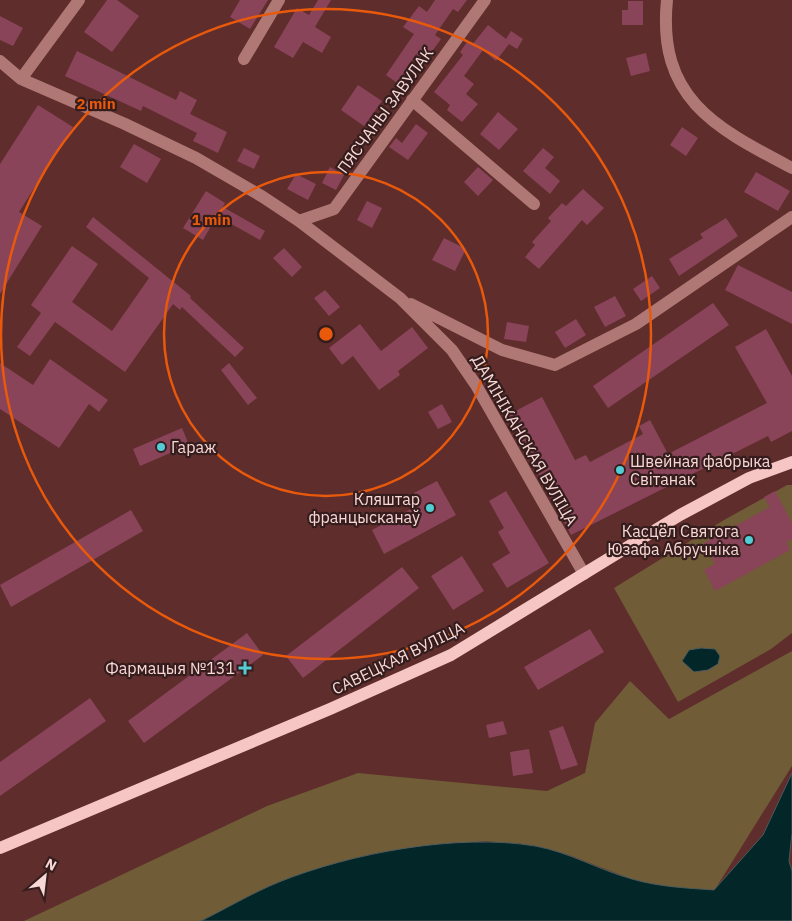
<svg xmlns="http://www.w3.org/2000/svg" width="792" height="921" viewBox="0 0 792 921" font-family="'IBM Plex Sans',sans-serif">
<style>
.green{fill:#705c36}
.water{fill:#032629;stroke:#4c5b5d}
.building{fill:#8a4459}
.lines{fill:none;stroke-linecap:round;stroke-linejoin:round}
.minor{stroke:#b07875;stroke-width:12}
.major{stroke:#f5c6c3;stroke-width:12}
.ring{fill:none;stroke:#e8590c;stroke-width:2.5}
.poi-dot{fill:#52ccd5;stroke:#341d1c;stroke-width:2}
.labels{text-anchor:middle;stroke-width:4.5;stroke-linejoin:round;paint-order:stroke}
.street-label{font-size:16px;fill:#f8d8d6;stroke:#341d1c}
.poi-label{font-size:16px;fill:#f8d8d6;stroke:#341d1c;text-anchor:end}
.centre{fill:#e8590c;stroke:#341d1c;stroke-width:2.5}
.ring-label{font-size:15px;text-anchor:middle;font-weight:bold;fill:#e8590c;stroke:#341d1c;stroke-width:4.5;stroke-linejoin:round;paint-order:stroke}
</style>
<rect width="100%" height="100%" fill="#5e2d2c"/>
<path class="green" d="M 787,485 L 792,485 L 792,633 L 771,649 L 678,702 L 614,588 L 724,520 Z
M 792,651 L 792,766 L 714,891 L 662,886 L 631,879 L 569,855 L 536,846 L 486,841 L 376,853 L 330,865 L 279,882 L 201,921 L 24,921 L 267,806 L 358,773 L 547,791 L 585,773 L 595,723 L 630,681 L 669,719 Z"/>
<path class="water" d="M 701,648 L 715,649 L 720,656 L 718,664 L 708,670 L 694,672 L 682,661 L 689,650 Z
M 792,773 L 792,833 L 789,861 L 792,871 L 792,921 L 201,921 C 227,908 252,893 279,882 C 351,853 458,833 535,846 C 569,852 599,870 632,879 C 659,887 687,888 714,890 L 763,835 Z"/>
<path class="building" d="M 107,0 L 117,0 L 139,16 L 112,52 L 84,32 Z
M 240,0 L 268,0 L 250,29 L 230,17 Z
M 318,0 L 331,0 L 315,27 L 331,37 L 322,53 L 303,42 L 293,58 L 274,47 L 297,8 L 309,15 Z
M 435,0 L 467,0 L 458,12 L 453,9 L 435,35 L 441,39 L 425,61 L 416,54 L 397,83 L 386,75 L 414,34 L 403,27 L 419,6 L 427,12 Z
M 628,1 L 643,1 L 643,25 L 622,25 L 622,10 L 628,10 Z
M 0,16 L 23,28 L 13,46 L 0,40 Z
M 488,25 L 506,39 L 511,31 L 523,39 L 517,49 L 509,44 L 496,61 L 483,50 L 464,76 L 474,84 L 466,94 L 478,104 L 462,122 L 447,110 L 450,105 L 434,92 L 463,55 L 460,52 L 467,42 L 472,45 Z
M 77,51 L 176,100 L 180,91 L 197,100 L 190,114 L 227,132 L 218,153 L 193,141 L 197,133 L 143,106 L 141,111 L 65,76 Z
M 646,53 L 650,71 L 631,76 L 626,58 Z
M 358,85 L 382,101 L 364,126 L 341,110 Z
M 38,105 L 73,127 L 19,212 L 42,226 L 0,294 L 0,164 Z
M 498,112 L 518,129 L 499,150 L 480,134 Z
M 416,124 L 428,133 L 408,160 L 389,147 L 396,138 L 402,143 Z
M 682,127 L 698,138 L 686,156 L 670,145 Z
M 134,144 L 161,159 L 147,183 L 120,167 Z
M 244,148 L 260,156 L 254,169 L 237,161 Z
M 543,148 L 554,157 L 545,168 L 560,181 L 550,194 L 523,171 Z
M 330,167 L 344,175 L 336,190 L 322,183 Z
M 478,167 L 493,180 L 478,196 L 464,182 Z
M 756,172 L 790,191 L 778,211 L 744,192 Z
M 296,174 L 316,184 L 308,200 L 287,189 Z
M 583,189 L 604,208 L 587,225 L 582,220 L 539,269 L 525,257 L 535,245 L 532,242 L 551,221 L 548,218 L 562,203 L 566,206 Z
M 206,191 L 225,203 L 223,207 L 265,231 L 260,240 L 217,216 L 203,240 L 183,228 Z
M 367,201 L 382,208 L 372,228 L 357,220 Z
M 93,217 L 191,296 L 190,298 L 244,348 L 235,357 L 182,307 L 180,310 L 173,304 L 125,372 L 55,322 L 30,356 L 17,347 L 41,313 L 31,305 L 72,246 L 98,264 L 72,302 L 112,331 L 149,278 L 86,227 Z
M 726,218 L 738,236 L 679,276 L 669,259 L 703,238 L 700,234 Z
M 444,238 L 466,249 L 455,271 L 432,260 Z
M 284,248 L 302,267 L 292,277 L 273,258 Z
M 738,265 L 792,292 L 792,324 L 725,290 Z
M 652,276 L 660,288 L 641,301 L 633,289 Z
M 325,290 L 340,307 L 329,316 L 314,298 Z
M 615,296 L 626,316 L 605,327 L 594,307 Z
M 713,303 L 729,325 L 608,408 L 593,386 Z
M 576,319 L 586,335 L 565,348 L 555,332 Z
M 507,322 L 529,326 L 526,342 L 504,339 Z
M 360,324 L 381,351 L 412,327 L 428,348 L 398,371 L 400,375 L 379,390 L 353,356 L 342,365 L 329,348 Z
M 766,329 L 792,376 L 792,431 L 771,442 L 768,436 L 571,535 L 508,415 L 542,397 L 575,460 L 586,455 L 590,462 L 643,434 L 639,426 L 650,420 L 668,454 L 767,403 L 735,347 Z
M 50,359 L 108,400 L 99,412 L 89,404 L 59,448 L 0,409 L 0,363 L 33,385 Z
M 229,363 L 257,398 L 248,405 L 221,370 Z
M 442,404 L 452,422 L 438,429 L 428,412 Z
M 182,428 L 189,445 L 140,466 L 133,449 Z
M 437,481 L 456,515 L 384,554 L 372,530 L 420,504 L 414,493 Z
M 506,491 L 549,563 L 507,588 L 492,564 L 510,553 L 498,532 L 504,528 L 489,501 Z
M 775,491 L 792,523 L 792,539 L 786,542 L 790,550 L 715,591 L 704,570 L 715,564 L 704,543 L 770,507 L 764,497 Z
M 131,510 L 143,531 L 11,607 L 0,585 Z
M 462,556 L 484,591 L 453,610 L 431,576 Z
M 402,567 L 419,588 L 303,678 L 286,656 Z
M 590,629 L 604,652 L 538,690 L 524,667 Z
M 247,633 L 263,655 L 144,743 L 128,721 Z
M 90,698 L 106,721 L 0,796 L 0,762 Z
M 503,721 L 507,734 L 489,738 L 486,725 Z
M 563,726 L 578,765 L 561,770 L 549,731 Z
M 529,749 L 533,773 L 513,776 L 510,752 Z"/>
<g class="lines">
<path class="minor" d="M 667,0 C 657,99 716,128 792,168
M 244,59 L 279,0
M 0,61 L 21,79 L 125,124 L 196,158 L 263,197 L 299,221 L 400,298 L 452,350 L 476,385 L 584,574
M 21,79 L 79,0
M 412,100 L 534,204
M 299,221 L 334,209 L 485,0
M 411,304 L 502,350 L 555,365 L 636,324 L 792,217"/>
<path class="major" d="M 0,848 L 330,709 L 451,655 L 680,515 L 749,478 L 792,462"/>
</g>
<g class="ring">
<circle cx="326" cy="334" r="162"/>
<circle cx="326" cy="334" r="325"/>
</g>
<g class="poi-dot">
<circle cx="161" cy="447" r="5"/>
<circle cx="620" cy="470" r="5"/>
<circle cx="430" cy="508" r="5"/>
<circle cx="749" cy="540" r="5"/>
<path d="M242.5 660.5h5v5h5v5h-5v5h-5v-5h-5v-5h5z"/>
</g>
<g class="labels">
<g class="street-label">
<text transform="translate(385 110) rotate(-54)" y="6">ПЯСЧАНЫ ЗАВУЛАК</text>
<text transform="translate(525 440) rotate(60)" y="6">ДАМІНІКАНСКАЯ ВУЛІЦА</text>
<text transform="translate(398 658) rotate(-26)" y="6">САВЕЦКАЯ ВУЛІЦА</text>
</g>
<g class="poi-label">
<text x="171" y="453" text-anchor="start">Гараж</text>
<text x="630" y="467" text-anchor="start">Швейная фабрыка<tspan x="630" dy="18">Світанак</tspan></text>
<text x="420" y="505">Кляштар<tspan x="420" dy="18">францысканаў</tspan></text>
<text x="739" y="537">Касцёл Святога<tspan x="739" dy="18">Юзафа Абручніка</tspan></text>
<text x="235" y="674">Фармацыя №131</text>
</g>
</g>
<circle cx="326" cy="334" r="8" class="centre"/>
<g class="ring-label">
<text x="96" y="109">2 min</text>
<text x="211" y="225">1 min</text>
</g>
<g transform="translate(45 876) rotate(28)" stroke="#341d1c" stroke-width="4" paint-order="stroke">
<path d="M0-4L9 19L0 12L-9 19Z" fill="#f8d8d6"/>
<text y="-8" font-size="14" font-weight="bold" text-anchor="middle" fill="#f8d8d6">N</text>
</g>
</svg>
